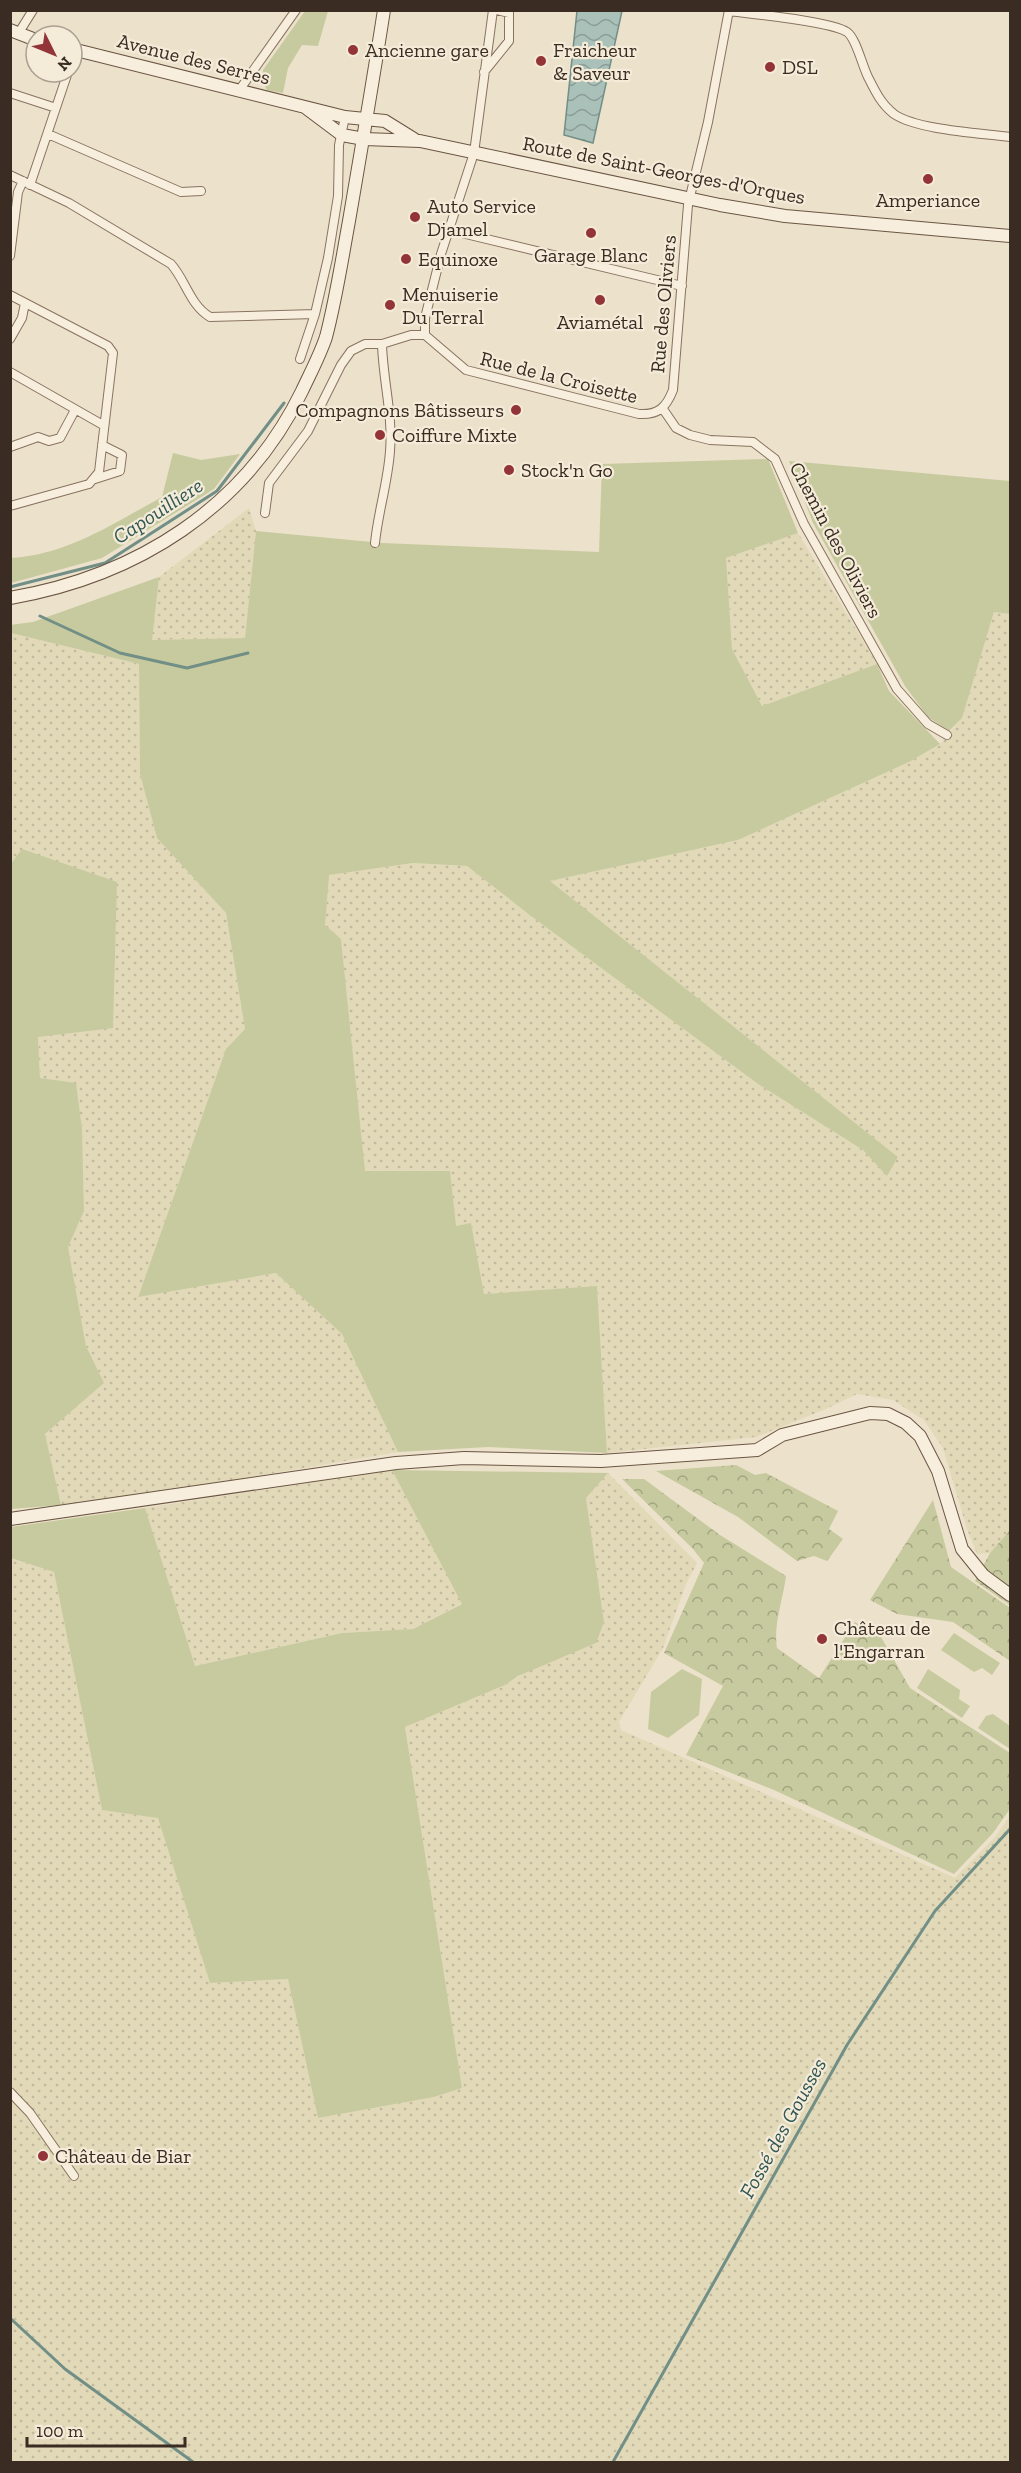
<svg xmlns="http://www.w3.org/2000/svg" width="1021" height="2473" viewBox="0 0 1021 2473" font-family="'Zilla Slab',serif">
<style>
.farmland{fill:url(#farmland-dots)}
.grass{fill:#c7ca9e}
.forest{fill:url(#forest-crowns)}
.water{fill:url(#water-waves);stroke:#718f86;stroke-width:1.5}
.lines{fill:none;stroke-linecap:round;stroke-linejoin:round}
.stream{stroke:#718f86;stroke-width:3}
.street-casing{stroke:#887360;stroke-width:10}
.secondary-casing{stroke:#6a5543;stroke-width:14}
.street{stroke:#f7eedd;stroke-width:8}
.secondary{stroke:#f7eedd;stroke-width:12}
.poi-dot{fill:#933438;stroke:#f4ebd9;stroke-width:2}
.labels{text-anchor:middle;stroke-width:4.5;stroke-linejoin:round;paint-order:stroke}
.poi-label{font-size:20px;fill:#3a2c22;stroke:#f4ebd9;text-anchor:start}
.street-label{font-size:20px;fill:#3a2c22;stroke:#f4ebd9}
.water-label{font-size:21px;font-style:italic;fill:#325854;stroke:#f4ebd9}
</style>
<defs>
<pattern id="farmland-dots" width="8" height="8" patternUnits="userSpaceOnUse" patternTransform="scale(1.5)"><rect width="8" height="8" fill="#e1d9b8"/><path d="M2 2h.1M6 6h.1" fill="none" stroke="#c2ba9e" stroke-width="1.8" stroke-linecap="round"/></pattern>
<pattern id="forest-crowns" width="20" height="18" patternUnits="userSpaceOnUse" patternTransform="scale(1.5)"><rect width="20" height="18" fill="#c7ca9e"/><path d="M2 6a3 3 0 1 1 6 0M12 15a3 3 0 1 1 6 0" fill="none" stroke="#a3a480"/></pattern>
<pattern id="water-waves" width="16" height="10" patternUnits="userSpaceOnUse" patternTransform="scale(1.5)"><rect width="16" height="10" fill="#aac1b9"/><path d="M0 5q4-4 8 0t8 0" fill="none" stroke="#8b9d96"/></pattern>
</defs>
<rect width="100%" height="100%" fill="#ece1ca"/>
<path class="farmland" d="M 249,508 L 256,531 L 245,638 L 151,640 L 159,577 Z
M 798,533 L 877,664 L 762,706 L 732,649 L 726,558 Z
M 994,612 L 1010,614 L 1010,1530 L 990,1553 L 977,1554 L 967,1529 L 943,1448 L 924,1420 L 893,1400 L 857,1394 L 826,1409 L 756,1437 L 607,1453 L 597,1286 L 484,1294 L 471,1224 L 456,1226 L 365,1172 L 341,939 L 325,925 L 328,875 L 413,863 L 467,866 L 531,916 L 758,1084 L 863,1150 L 887,1175 L 898,1157 L 549,881 L 738,840 L 909,762 L 940,744 L 962,718 Z
M 11,633 L 139,664 L 140,774 L 157,838 L 226,913 L 245,1029 L 226,1049 L 138,1296 L 276,1273 L 342,1334 L 398,1452 L 140,1496 L 61,1505 L 45,1434 L 104,1383 L 86,1346 L 68,1247 L 84,1211 L 82,1128 L 76,1084 L 40,1078 L 38,1037 L 11,864 Z
M 392,1470 L 462,1603 L 413,1629 L 342,1633 L 194,1666 L 145,1508 Z
M 608,1473 L 697,1563 L 686,1584 L 663,1648 L 619,1722 L 621,1730 L 955,1878 L 995,1837 L 1010,1816 L 1010,2462 L 11,2462 L 11,1558 L 54,1572 L 102,1810 L 158,1817 L 210,1983 L 288,1979 L 318,2118 L 434,2097 L 462,2088 L 405,1727 L 505,1685 L 604,1622 L 586,1498 Z"/>
<path class="grass" d="M 305,11 L 328,11 L 318,46 L 302,45 L 288,68 L 283,93 L 267,90 L 262,81 L 263,70 Z
M 173,453 L 201,460 L 240,454 L 214,489 L 102,558 L 11,583 L 11,558 C 67,555 114,523 162,497 Z
M 768,459 L 798,533 L 726,558 L 732,649 L 762,706 L 877,664 L 889,691 L 940,744 L 909,762 L 738,840 L 550,881 L 898,1157 L 887,1176 L 863,1150 L 758,1084 L 531,916 L 467,866 L 413,863 L 329,875 L 325,925 L 341,939 L 365,1171 L 450,1171 L 456,1226 L 471,1223 L 484,1294 L 597,1286 L 607,1453 L 488,1447 L 398,1452 L 342,1334 L 276,1273 L 138,1297 L 226,1049 L 245,1029 L 226,913 L 157,838 L 140,774 L 139,664 L 11,633 L 10,625 L 33,622 L 159,577 L 152,640 L 245,638 L 256,531 L 382,543 L 599,552 L 602,464 Z
M 789,461 L 1010,481 L 1010,614 L 994,612 L 962,718 L 949,731 L 928,717 L 905,686 L 813,523 Z
M 22,849 L 117,882 L 113,1028 L 38,1037 L 40,1078 L 76,1083 L 82,1128 L 84,1211 L 68,1247 L 86,1346 L 104,1383 L 45,1434 L 61,1505 L 11,1509 L 10,865 Z
M 392,1470 L 608,1473 L 586,1498 L 604,1622 L 596,1643 L 518,1676 L 505,1685 L 405,1727 L 462,2088 L 434,2097 L 318,2118 L 288,1979 L 210,1983 L 158,1818 L 102,1810 L 54,1572 L 11,1558 L 11,1527 L 145,1508 L 195,1666 L 342,1633 L 413,1629 L 462,1604 Z
M 954,1633 L 1000,1663 L 992,1675 L 982,1668 L 974,1672 L 941,1650 Z
M 682,1669 L 702,1679 L 699,1715 L 668,1738 L 648,1729 L 651,1692 Z
M 928,1669 L 960,1690 L 959,1699 L 970,1706 L 962,1718 L 917,1688 Z
M 993,1714 L 1010,1726 L 1010,1749 L 978,1728 L 986,1716 Z"/>
<path class="forest" d="M 736,1465 L 755,1475 L 766,1473 L 838,1511 L 829,1529 L 843,1539 L 827,1561 L 814,1556 L 797,1561 L 738,1517 L 656,1471 Z
M 622,1479 L 644,1479 L 720,1535 L 786,1576 C 783,1600 773,1625 777,1648 L 819,1678 L 855,1622 L 881,1637 L 910,1688 L 1010,1753 L 1010,1809 L 993,1833 L 954,1874 L 774,1790 L 686,1755 L 723,1686 L 664,1653 L 704,1563 L 693,1549 Z
M 933,1500 L 951,1567 L 1010,1608 L 1010,1661 L 953,1622 L 897,1614 L 870,1600 Z
M 1010,1530 L 1010,1605 L 975,1581 L 990,1553 Z"/>
<path class="water" d="M 577,11 L 622,11 L 593,143 L 564,135 Z"/>
<g class="lines">
<path class="stream" d="M 10,587 L 105,563 L 217,491 L 284,403
M 40,616 L 120,653 L 187,668 L 248,653
M 10,2318 L 65,2369 L 193,2462
M 613,2462 L 847,2045 L 935,1911 L 1010,1829"/>
<defs>
<path id="street" d="M 729,11 C 752,14 831,21 847,32 C 856,38 862,65 868,77 C 875,91 881,104 894,114 C 917,130 981,133 1010,137
M 18,34 L 33,10
M 484,72 L 509,41 L 509,13 L 497,10
M 238,92 L 296,10
M 10,93 L 56,108
M 48,134 L 181,192 L 201,191
M 10,175 L 69,203 L 171,264 C 186,281 190,305 210,317 L 315,314
M 30,185 L 68,72
M 449,230 L 682,286
M 10,256 L 18,192 L 23,181
M 10,295 L 108,346 L 113,353 L 99,472 L 89,484 L 10,506
M 425,335 L 466,370 L 639,414 C 658,415 666,408 673,390 L 688,205 L 708,122 L 729,10
M 425,335 L 425,318 L 441,254 L 474,153 L 493,10
M 10,339 L 22,318 L 25,303
M 300,359 L 315,314 L 328,258 L 338,196 L 339,145 L 345,117
M 10,372 L 103,425
M 663,409 L 676,428 L 690,435 L 710,440 L 753,442 L 775,459 L 804,524 L 897,689 L 928,724 L 947,735
M 10,447 L 38,437 L 49,441 L 60,438 L 75,410
M 95,479 L 120,471 L 122,455 L 102,445
M 265,513 L 269,483 L 308,431 L 341,365 L 351,351 L 365,344 L 382,344 L 411,335 L 425,335
M 375,543 C 378,512 388,482 390,451 C 393,415 383,380 382,344
M 10,2092 L 30,2113 L 74,2176"/>
<path id="secondary" d="M 10,30 L 36,40
M 72,49 L 345,117 L 385,121 L 414,139
M 306,108 L 342,135 L 364,139 L 420,141 L 720,205 L 785,216 L 1010,236
M 10,598 C 137,576 245,508 302,391 C 310,374 320,355 326,337 C 336,299 342,259 349,221 C 361,151 373,81 384,10
M 10,1519 L 396,1463 L 464,1458 L 601,1461 L 757,1450 L 782,1435 L 870,1413 L 888,1414 L 906,1423 L 920,1436 L 938,1471 L 962,1549 L 983,1575 L 1010,1595"/>
</defs>
<use href="#street" class="street-casing"/>
<use href="#secondary" class="secondary-casing"/>
<use href="#street" class="street"/>
<use href="#secondary" class="secondary"/>
</g>
<g class="poi-dot">
<circle cx="353" cy="50" r="6"/>
<circle cx="541" cy="61" r="6"/>
<circle cx="770" cy="67" r="6"/>
<circle cx="928" cy="179" r="6"/>
<circle cx="415" cy="217" r="6"/>
<circle cx="591" cy="233" r="6"/>
<circle cx="406" cy="259" r="6"/>
<circle cx="600" cy="300" r="6"/>
<circle cx="390" cy="305" r="6"/>
<circle cx="516" cy="410" r="6"/>
<circle cx="380" cy="435" r="6"/>
<circle cx="509" cy="470" r="6"/>
<circle cx="822" cy="1639" r="6"/>
<circle cx="43" cy="2156" r="6"/>
</g>
<g class="labels">
<g class="poi-label">
<text x="365" y="57">Ancienne gare</text>
<text x="553" y="57">Fraicheur<tspan x="553" dy="23">&amp; Saveur</tspan></text>
<text x="782" y="74">DSL</text>
<text x="928" y="207" text-anchor="middle">Amperiance</text>
<text x="427" y="213">Auto Service<tspan x="427" dy="23">Djamel</tspan></text>
<text x="591" y="262" text-anchor="middle">Garage Blanc</text>
<text x="418" y="266">Equinoxe</text>
<text x="402" y="301">Menuiserie<tspan x="402" dy="23">Du Terral</tspan></text>
<text x="600" y="329" text-anchor="middle">Aviamétal</text>
<text x="504" y="417" text-anchor="end">Compagnons Bâtisseurs</text>
<text x="392" y="442">Coiffure Mixte</text>
<text x="521" y="477">Stock'n Go</text>
<text x="834" y="1635">Château de<tspan x="834" dy="23">l'Engarran</tspan></text>
<text x="55" y="2163">Château de Biar</text>
</g>
<g class="street-label">
<text transform="translate(194 59) rotate(14)" y="7">Avenue des Serres</text>
<text transform="translate(664 170) rotate(11)" y="7">Route de Saint-Georges-d'Orques</text>
<text transform="translate(663 304) rotate(-85)" y="7">Rue des Oliviers</text>
<text transform="translate(559 377) rotate(14)" y="7">Rue de la Croisette</text>
<text transform="translate(836 540) rotate(62)" y="7">Chemin des Oliviers</text>
</g>
<g class="water-label">
<text transform="translate(158 511) rotate(-33)" y="7">Capouilliere</text>
<text transform="translate(783 2128) rotate(-61)" y="7">Fossé des Gousses</text>
</g>
</g>
<rect width="1021" height="2473" fill="none" stroke="#3a2c22" stroke-width="24"/>
<g transform="translate(54 54) rotate(133)"><circle r="28" fill="#f4ebd9" stroke="#aa9f90" stroke-width="1.5"/>
<path d="M0-4.5L10 22L0 15L-10 22Z" fill="#933438"/>
<text y="-9" font-size="16" font-weight="bold" text-anchor="middle" fill="#3a2c22">N</text>
</g>
<path d="M27 2437v9h158v-9" fill="none" stroke="#3a2c22" stroke-width="3"/>
<text x="36" y="2437" font-size="18" fill="#3a2c22" stroke="#f4ebd9" stroke-width="4.5" paint-order="stroke">100 m</text>
</svg>
